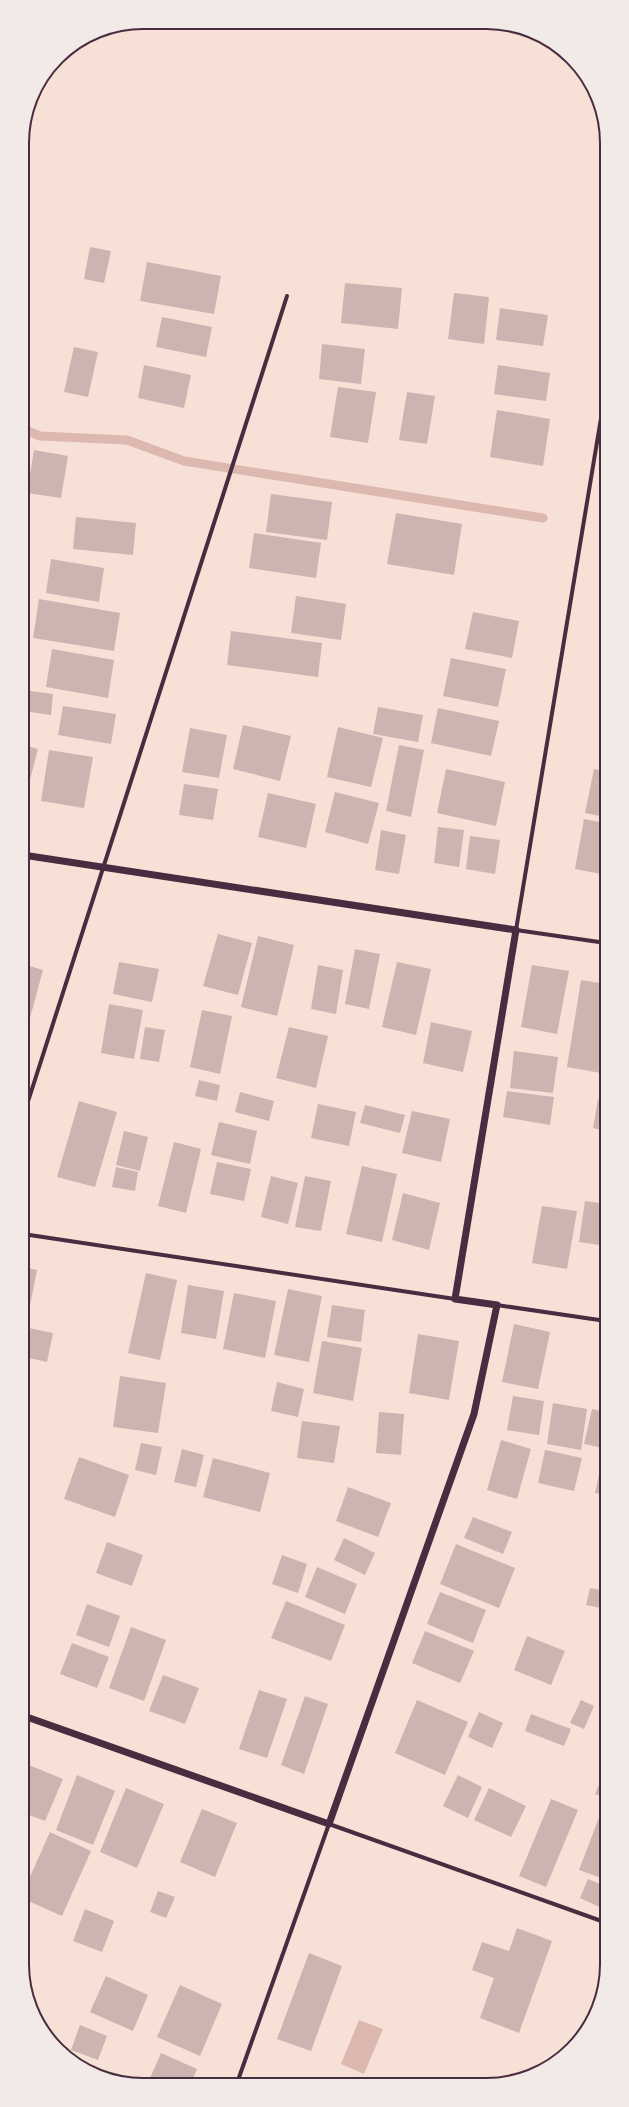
<svg xmlns="http://www.w3.org/2000/svg" width="629" height="2107" viewBox="0 0 629 2107" font-family="'DM Sans',sans-serif">
<style>
.water{fill:#dcb8b0}
.lines{fill:none;stroke-linecap:round;stroke-linejoin:round}
.stream{stroke:#dcb8b0;stroke-width:9}
.building{fill:#ccb4b1}
.minor{stroke:#4a2c40;stroke-width:4}
.tertiary{stroke:#4a2c40;stroke-width:7}
.rim{fill:none;stroke:#4a2c40;stroke-width:2}
</style>
<rect width="100%" height="100%" fill="#f7e1d7"/>
<path class="water" d="M 359,2020 L 383,2029 L 364,2074 L 341,2064 Z"/>
<g class="lines">
<path class="stream" d="M 23,429 L 40,436 L 127,440 L 184,461 L 543,518"/>
</g>
<path class="building" d="M 90,247 L 111,251 L 104,283 L 84,279 Z
M 147,262 L 221,276 L 214,314 L 140,301 Z
M 345,283 L 402,288 L 398,329 L 341,323 Z
M 454,293 L 489,297 L 484,344 L 448,339 Z
M 500,308 L 548,315 L 543,346 L 496,340 Z
M 162,317 L 212,327 L 206,357 L 156,347 Z
M 322,344 L 365,349 L 361,384 L 319,379 Z
M 74,347 L 98,352 L 88,397 L 64,392 Z
M 144,365 L 191,375 L 184,408 L 138,398 Z
M 498,365 L 550,373 L 546,401 L 494,394 Z
M 338,387 L 376,392 L 368,443 L 330,437 Z
M 407,392 L 435,396 L 427,444 L 399,440 Z
M 497,410 L 550,419 L 543,466 L 490,457 Z
M 34,450 L 68,456 L 61,498 L 27,493 Z
M 271,494 L 332,502 L 327,540 L 266,532 Z
M 396,513 L 462,524 L 454,575 L 387,564 Z
M 76,517 L 136,523 L 133,555 L 73,549 Z
M 254,533 L 321,543 L 316,578 L 249,568 Z
M 51,559 L 104,568 L 99,602 L 46,593 Z
M 296,596 L 346,604 L 341,640 L 291,633 Z
M 39,599 L 120,613 L 114,651 L 33,638 Z
M 473,612 L 519,621 L 512,658 L 465,649 Z
M 231,631 L 322,643 L 318,677 L 227,665 Z
M 52,649 L 114,660 L 108,698 L 46,687 Z
M 451,658 L 506,669 L 498,707 L 443,696 Z
M 605,678 L 605,712 L 599,710 Z
M 23,690 L 53,694 L 51,715 L 23,711 Z
M 63,706 L 116,714 L 111,744 L 58,735 Z
M 378,707 L 423,715 L 418,742 L 373,734 Z
M 438,708 L 499,721 L 491,756 L 431,743 Z
M 243,725 L 291,736 L 280,781 L 233,769 Z
M 338,727 L 383,738 L 371,787 L 327,777 Z
M 190,728 L 227,735 L 219,778 L 182,772 Z
M 23,745 L 38,749 L 25,799 L 23,799 Z
M 399,745 L 424,750 L 411,817 L 386,811 Z
M 49,750 L 93,757 L 84,808 L 41,801 Z
M 446,769 L 505,782 L 496,826 L 437,813 Z
M 594,769 L 605,771 L 605,817 L 585,813 Z
M 184,784 L 218,789 L 213,820 L 179,815 Z
M 335,792 L 379,803 L 368,844 L 325,832 Z
M 268,793 L 316,804 L 306,848 L 258,837 Z
M 584,819 L 605,823 L 606,875 L 575,869 Z
M 438,827 L 464,830 L 459,867 L 434,863 Z
M 381,830 L 406,835 L 399,874 L 375,870 Z
M 470,836 L 500,840 L 495,874 L 466,869 Z
M 218,934 L 252,943 L 238,995 L 203,986 Z
M 258,936 L 294,945 L 277,1016 L 241,1007 Z
M 355,949 L 380,954 L 369,1009 L 345,1004 Z
M 119,962 L 159,969 L 152,1002 L 113,994 Z
M 397,962 L 431,969 L 416,1035 L 382,1027 Z
M 23,964 L 43,970 L 30,1018 L 23,1016 Z
M 318,965 L 343,970 L 336,1014 L 311,1009 Z
M 532,965 L 569,971 L 557,1034 L 521,1027 Z
M 581,980 L 606,984 L 606,1042 L 601,1073 L 567,1067 Z
M 109,1004 L 143,1010 L 134,1059 L 101,1053 Z
M 202,1010 L 232,1016 L 220,1074 L 190,1067 Z
M 431,1022 L 472,1031 L 463,1072 L 423,1063 Z
M 145,1027 L 165,1030 L 159,1062 L 140,1059 Z
M 289,1027 L 328,1036 L 316,1088 L 276,1078 Z
M 514,1051 L 558,1057 L 553,1093 L 510,1088 Z
M 199,1080 L 220,1085 L 217,1101 L 195,1096 Z
M 507,1091 L 554,1097 L 550,1125 L 503,1117 Z
M 240,1092 L 274,1101 L 269,1121 L 235,1112 Z
M 598,1099 L 606,1100 L 606,1131 L 593,1128 Z
M 79,1101 L 117,1112 L 95,1187 L 57,1177 Z
M 318,1104 L 356,1112 L 349,1146 L 311,1138 Z
M 365,1105 L 405,1115 L 400,1133 L 360,1123 Z
M 412,1111 L 450,1119 L 441,1162 L 402,1153 Z
M 219,1122 L 257,1131 L 250,1164 L 211,1155 Z
M 124,1131 L 148,1137 L 140,1171 L 116,1165 Z
M 174,1142 L 201,1149 L 186,1213 L 158,1206 Z
M 217,1162 L 251,1169 L 244,1201 L 210,1194 Z
M 362,1166 L 397,1174 L 382,1242 L 346,1234 Z
M 116,1167 L 138,1172 L 135,1191 L 112,1187 Z
M 271,1176 L 298,1183 L 288,1224 L 261,1217 Z
M 305,1176 L 331,1181 L 321,1231 L 295,1227 Z
M 403,1193 L 440,1203 L 429,1250 L 392,1240 Z
M 585,1201 L 606,1204 L 606,1246 L 579,1242 Z
M 542,1206 L 577,1211 L 567,1269 L 532,1263 Z
M 23,1267 L 37,1270 L 27,1321 L 24,1320 Z
M 146,1273 L 177,1280 L 160,1360 L 128,1353 Z
M 188,1285 L 224,1291 L 216,1339 L 181,1333 Z
M 288,1289 L 322,1296 L 309,1362 L 274,1355 Z
M 234,1293 L 276,1301 L 265,1358 L 223,1349 Z
M 332,1305 L 365,1310 L 361,1342 L 327,1337 Z
M 514,1324 L 550,1332 L 538,1389 L 502,1382 Z
M 24,1327 L 53,1333 L 47,1362 L 24,1357 Z
M 418,1334 L 459,1341 L 449,1400 L 409,1393 Z
M 322,1341 L 362,1348 L 353,1401 L 313,1393 Z
M 605,1361 L 606,1361 L 606,1403 L 599,1402 Z
M 120,1376 L 166,1383 L 158,1433 L 113,1427 Z
M 277,1382 L 304,1389 L 298,1417 L 271,1411 Z
M 513,1396 L 544,1401 L 539,1435 L 507,1430 Z
M 553,1403 L 587,1409 L 581,1450 L 547,1444 Z
M 592,1409 L 606,1412 L 606,1436 L 603,1448 L 584,1444 Z
M 379,1412 L 404,1414 L 401,1455 L 376,1453 Z
M 302,1421 L 340,1426 L 334,1463 L 297,1458 Z
M 501,1440 L 531,1449 L 517,1499 L 487,1490 Z
M 141,1443 L 162,1447 L 156,1475 L 135,1470 Z
M 182,1449 L 204,1455 L 196,1487 L 174,1482 Z
M 545,1450 L 582,1458 L 574,1491 L 538,1483 Z
M 79,1457 L 129,1475 L 115,1517 L 64,1499 Z
M 213,1458 L 270,1473 L 260,1512 L 203,1497 Z
M 602,1461 L 606,1462 L 606,1495 L 595,1493 Z
M 348,1487 L 391,1503 L 378,1537 L 336,1521 Z
M 473,1517 L 512,1532 L 503,1554 L 464,1538 Z
M 344,1538 L 375,1553 L 365,1575 L 334,1560 Z
M 107,1542 L 143,1555 L 132,1586 L 96,1573 Z
M 456,1544 L 515,1568 L 499,1608 L 440,1584 Z
M 282,1555 L 307,1564 L 298,1593 L 272,1584 Z
M 317,1567 L 357,1584 L 345,1614 L 305,1597 Z
M 590,1588 L 606,1591 L 606,1609 L 586,1605 Z
M 440,1592 L 486,1610 L 473,1643 L 427,1624 Z
M 286,1601 L 345,1625 L 331,1661 L 271,1638 Z
M 87,1604 L 120,1616 L 109,1647 L 76,1635 Z
M 131,1627 L 166,1640 L 144,1701 L 109,1688 Z
M 425,1631 L 474,1651 L 460,1683 L 412,1663 Z
M 527,1636 L 565,1651 L 551,1685 L 514,1670 Z
M 72,1643 L 109,1657 L 97,1688 L 60,1674 Z
M 163,1675 L 199,1688 L 185,1724 L 149,1711 Z
M 259,1690 L 287,1699 L 267,1758 L 239,1749 Z
M 305,1696 L 328,1704 L 304,1774 L 281,1765 Z
M 417,1700 L 468,1722 L 445,1775 L 395,1753 Z
M 581,1700 L 594,1706 L 584,1729 L 570,1723 Z
M 479,1712 L 503,1723 L 492,1748 L 468,1737 Z
M 531,1714 L 571,1729 L 564,1746 L 525,1731 Z
M 24,1763 L 63,1779 L 45,1821 L 24,1813 Z
M 607,1766 L 607,1799 L 595,1794 Z
M 77,1775 L 115,1791 L 93,1845 L 56,1830 Z
M 458,1775 L 482,1787 L 468,1818 L 443,1806 Z
M 126,1788 L 164,1804 L 137,1868 L 100,1852 Z
M 489,1788 L 526,1806 L 511,1837 L 474,1820 Z
M 551,1799 L 578,1810 L 546,1887 L 519,1876 Z
M 603,1807 L 607,1809 L 607,1880 L 579,1870 Z
M 202,1809 L 237,1823 L 215,1877 L 180,1862 Z
M 50,1832 L 91,1851 L 62,1916 L 24,1899 L 24,1890 Z
M 588,1879 L 607,1887 L 606,1910 L 580,1898 Z
M 158,1891 L 175,1897 L 166,1918 L 150,1912 Z
M 85,1909 L 114,1921 L 102,1952 L 73,1941 Z
M 517,1928 L 552,1941 L 519,2033 L 480,2018 L 494,1978 L 472,1970 L 482,1942 L 509,1951 Z
M 309,1953 L 342,1966 L 311,2051 L 277,2039 Z
M 106,1976 L 148,1995 L 133,2031 L 90,2012 Z
M 180,1985 L 222,2004 L 200,2056 L 157,2037 Z
M 80,2025 L 107,2036 L 98,2060 L 71,2050 Z
M 161,2053 L 197,2069 L 191,2083 L 148,2083 Z"/>
<g class="lines">
<path class="minor" d="M 605,394 L 516,930 L 606,943
M 23,1117 L 287,296
M 23,1234 L 455,1299
M 497,1305 L 606,1321
M 237,2083 L 329,1824 L 607,1923"/>
<path class="tertiary" d="M 23,855 L 516,930 L 455,1299 L 497,1305 L 474,1414 L 329,1824 L 24,1716"/>
</g>
<path d="M0 0H629V2107H0ZM143 29H486A114 114 0 0 1 600 143V1964A114 114 0 0 1 486 2078H143A114 114 0 0 1 29 1964V143A114 114 0 0 1 143 29Z" fill="#f1eae7" fill-rule="evenodd"/>
<path class="rim" d="M143 29H486A114 114 0 0 1 600 143V1964A114 114 0 0 1 486 2078H143A114 114 0 0 1 29 1964V143A114 114 0 0 1 143 29Z"/>
</svg>
